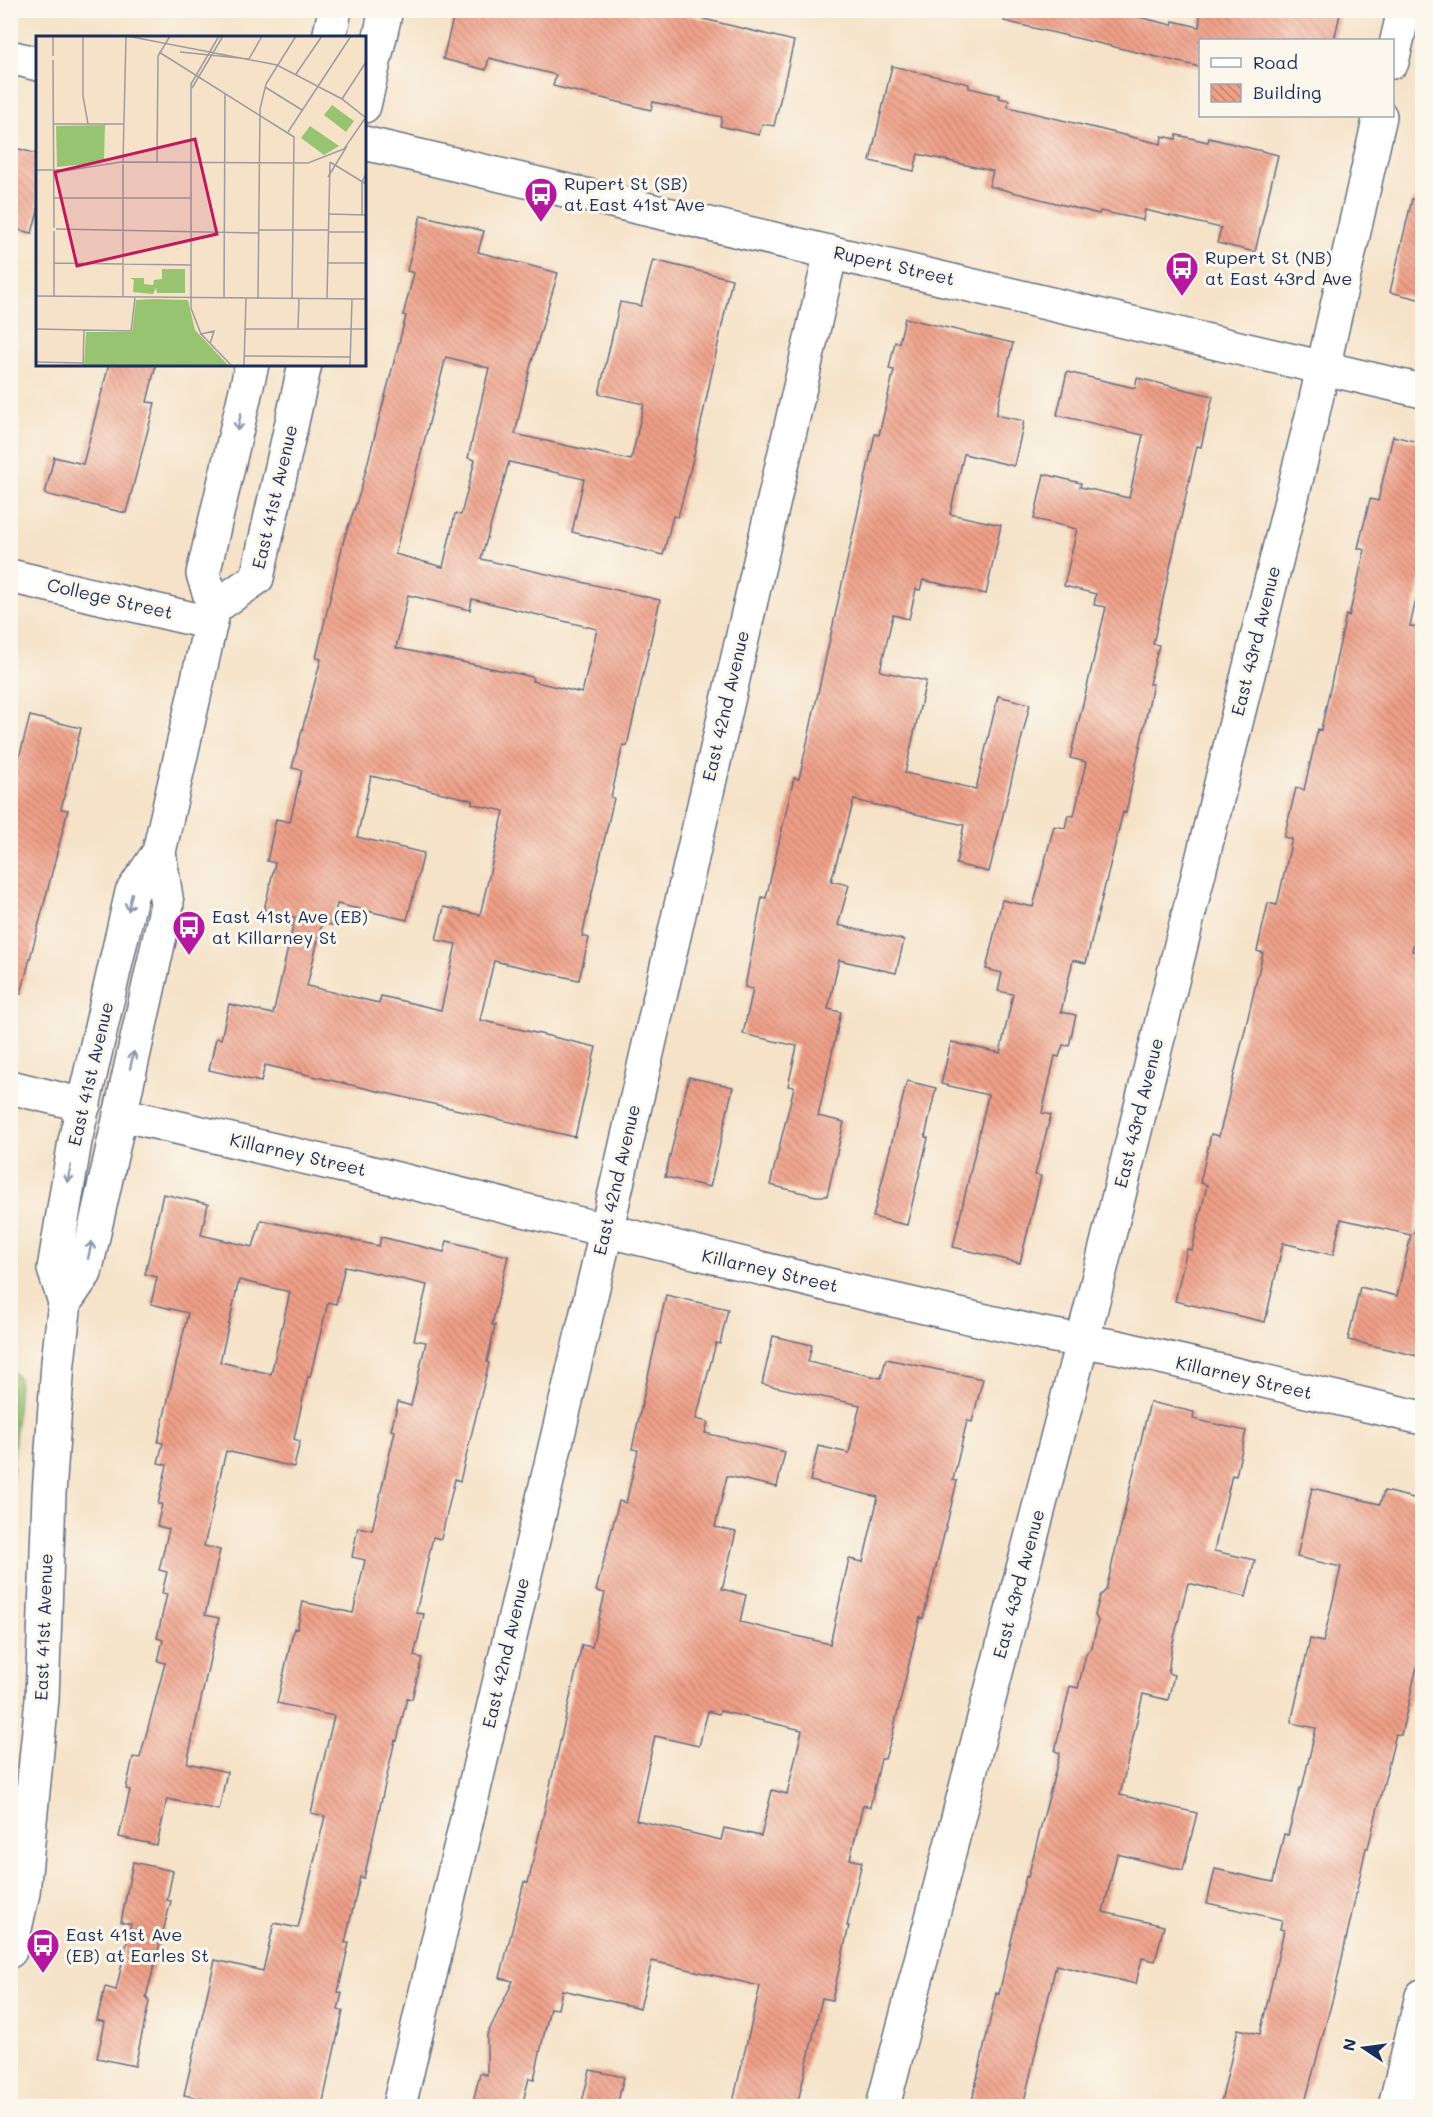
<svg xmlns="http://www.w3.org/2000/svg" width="1433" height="2117" viewBox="0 0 1433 2117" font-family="Mali,sans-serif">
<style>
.green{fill:#98c471;stroke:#5a7a68;stroke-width:1.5}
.building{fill:url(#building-back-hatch);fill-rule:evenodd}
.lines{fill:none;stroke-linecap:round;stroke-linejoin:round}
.minor-casing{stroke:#676e83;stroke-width:36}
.major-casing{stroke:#676e83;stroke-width:36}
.minor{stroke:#fff;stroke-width:33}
.major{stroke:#fff;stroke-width:33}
.oneway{stroke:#8d97ae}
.labels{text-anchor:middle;stroke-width:6;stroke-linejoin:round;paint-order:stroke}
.poi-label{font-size:18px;fill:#1b2f5e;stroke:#fbf7ec;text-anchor:start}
.street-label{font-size:18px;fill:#1b2f5e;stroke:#fbf7ec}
.inset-road{fill:none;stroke:#9e9a9e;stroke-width:1.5}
.view{fill:#c2185b;fill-opacity:0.15;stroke:#c2185b;stroke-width:3}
.inset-edge{fill:none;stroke:#1b2f5e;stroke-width:3}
</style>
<defs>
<pattern id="building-back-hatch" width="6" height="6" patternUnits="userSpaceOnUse" patternTransform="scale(1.5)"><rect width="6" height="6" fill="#ef9f87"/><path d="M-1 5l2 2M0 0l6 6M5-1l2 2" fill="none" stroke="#c18272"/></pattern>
</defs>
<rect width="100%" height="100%" fill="#fbf7ec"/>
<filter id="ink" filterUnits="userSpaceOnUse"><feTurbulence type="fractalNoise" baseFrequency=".0167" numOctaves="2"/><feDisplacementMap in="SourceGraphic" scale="12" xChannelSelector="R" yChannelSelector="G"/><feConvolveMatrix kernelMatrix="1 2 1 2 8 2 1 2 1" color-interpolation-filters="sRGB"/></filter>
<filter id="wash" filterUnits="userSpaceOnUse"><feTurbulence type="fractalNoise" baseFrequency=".008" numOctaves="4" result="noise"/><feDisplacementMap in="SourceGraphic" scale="24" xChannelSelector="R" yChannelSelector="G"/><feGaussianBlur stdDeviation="1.35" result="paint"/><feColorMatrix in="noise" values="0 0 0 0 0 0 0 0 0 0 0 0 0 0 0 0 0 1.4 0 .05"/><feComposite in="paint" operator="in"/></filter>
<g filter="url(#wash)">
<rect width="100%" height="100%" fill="#f5e2c8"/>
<path class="green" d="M 11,1370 L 19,1379 L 11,1496 Z"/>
<g id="blocks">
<path class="building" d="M 455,10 L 667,10 L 794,41 L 774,126 L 762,124 L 759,135 L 720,126 L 722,117 L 653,102 L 651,110 L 553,86 L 556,75 L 489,58 L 486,70 L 443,59 Z
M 1005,10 L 1110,10 L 1172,25 L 1173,21 L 1199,27 L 1201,10 L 1341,10 L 1334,40 L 1200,40 L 1200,67 L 1004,21 Z
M 892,66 L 969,84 L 969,88 L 1000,95 L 999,98 L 1009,100 L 1008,107 L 1161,144 L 1162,136 L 1176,139 L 1177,135 L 1208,142 L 1209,138 L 1278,155 L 1255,252 L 1217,243 L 1221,228 L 1145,210 L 1143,220 L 1100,211 L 1099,214 L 989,186 L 993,171 L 918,154 L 914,171 L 870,161 Z
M 15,148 L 38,154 L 38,211 L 32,233 L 10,228 L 10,165 Z
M 1412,199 L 1422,201 L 1422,300 L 1390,292 Z
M 421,215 L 484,231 L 478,252 L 558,273 L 530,368 L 515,434 L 631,460 L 644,404 L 599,394 L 620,302 L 641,306 L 653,260 L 732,279 L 695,451 L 678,517 L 673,516 L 663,555 L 572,532 L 584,479 L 509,462 L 481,559 L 660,600 L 627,746 L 623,745 L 611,797 L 614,798 L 582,936 L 589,938 L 579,980 L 494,961 L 480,1020 L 596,1047 L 575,1137 L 265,1065 L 261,1082 L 209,1070 L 216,1038 L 221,1039 L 229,1004 L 273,1014 L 295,917 L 264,910 L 275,863 L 267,861 L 276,819 L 290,822 L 302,770 L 292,768 L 321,659 L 316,658 L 344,539 L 360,492 L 406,316 L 403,315 L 414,273 L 407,271 ZM 446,357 L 489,368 L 468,458 L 475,460 L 461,515 L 455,514 L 443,567 L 395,554 ZM 408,595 L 470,610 L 472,599 L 597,629 L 582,693 L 532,681 L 533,677 L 396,648 ZM 371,776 L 472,800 L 472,804 L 504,811 L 480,915 L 444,907 L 436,940 L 456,944 L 441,1010 L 381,996 L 379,1003 L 307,986 L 322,923 L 332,925 L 337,904 L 407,920 L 424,853 L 357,837 Z
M 905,318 L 1013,343 L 996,415 L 1024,421 L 1014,466 L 964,454 L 950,514 L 1001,525 L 986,594 L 923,580 L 920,590 L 916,589 L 909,619 L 893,615 L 880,671 L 926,681 L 905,773 L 976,789 L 998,696 L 1030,704 L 989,872 L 956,864 L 964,825 L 854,800 L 831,881 L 849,885 L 838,925 L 904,940 L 896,973 L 839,960 L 828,1009 L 841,1012 L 818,1116 L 844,1122 L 827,1196 L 816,1196 L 770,1185 L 794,1087 L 788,1086 L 797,1046 L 743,1034 L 753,989 L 745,987 L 762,897 L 766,898 L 794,778 L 799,779 L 875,434 L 879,435 L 894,370 L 889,369 L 895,342 L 899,343 Z
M 109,364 L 156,364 L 147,402 L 155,403 L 126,513 L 45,494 L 54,457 L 83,464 Z
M 1067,372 L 1135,388 L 1137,378 L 1213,396 L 1201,447 L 1197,446 L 1153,644 L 1159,645 L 1149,684 L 1153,684 L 1126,813 L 1123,812 L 1086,963 L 1073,960 L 1061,1012 L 1076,1015 L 1069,1046 L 1063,1045 L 1059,1057 L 1055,1056 L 1042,1113 L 1051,1115 L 1035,1175 L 1041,1176 L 1020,1263 L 953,1247 L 988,1095 L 941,1084 L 951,1042 L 1000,1053 L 1013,994 L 998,991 L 1002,973 L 986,969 L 1002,900 L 1033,907 L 1054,826 L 1065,828 L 1068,815 L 1074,816 L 1086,762 L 1070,758 L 1106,607 L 1094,605 L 1096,594 L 1064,586 L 1077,529 L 1034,519 L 1044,474 L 1081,483 L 1080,487 L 1129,498 L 1143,435 L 1057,415 Z
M 1393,436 L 1422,443 L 1422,573 L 1410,626 L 1422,627 L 1422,903 L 1412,951 L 1422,952 L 1422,1194 L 1414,1233 L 1422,1234 L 1422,1357 L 1348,1340 L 1360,1287 L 1397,1296 L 1411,1235 L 1341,1219 L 1333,1255 L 1283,1243 L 1265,1322 L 1175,1301 L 1187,1249 L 1192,1250 L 1207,1185 L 1200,1183 L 1211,1134 L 1219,1136 L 1244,1034 L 1263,953 L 1257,951 L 1268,903 L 1277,905 L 1292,839 L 1284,837 L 1296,788 L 1304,790 L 1318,729 L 1321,730 L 1346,615 L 1349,616 L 1365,550 L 1358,548 L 1370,499 L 1378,501 Z
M 30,716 L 81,728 L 61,809 L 68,810 L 21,994 L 10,993 L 10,806 L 17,778 L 14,777 Z
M 689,1077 L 733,1087 L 710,1187 L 665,1177 Z
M 907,1081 L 936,1088 L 925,1137 L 928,1138 L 907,1225 L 873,1217 Z
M 163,1194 L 208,1204 L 201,1235 L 253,1247 L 261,1220 L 379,1246 L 381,1237 L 444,1252 L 447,1241 L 508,1256 L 492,1325 L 495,1325 L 487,1362 L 489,1363 L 460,1481 L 455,1479 L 441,1539 L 433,1537 L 416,1613 L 424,1614 L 414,1656 L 422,1658 L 412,1699 L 407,1698 L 397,1741 L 395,1740 L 364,1878 L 360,1877 L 345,1943 L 349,1943 L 338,1992 L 342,1993 L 338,2010 L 343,2011 L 322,2106 L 234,2106 L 184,2095 L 215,1960 L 263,1971 L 274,1923 L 298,1928 L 325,1816 L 311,1813 L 334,1716 L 277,1703 L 294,1628 L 297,1629 L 303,1602 L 353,1613 L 365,1560 L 352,1557 L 358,1527 L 372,1530 L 395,1431 L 391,1430 L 398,1402 L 411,1406 L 426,1342 L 414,1340 L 427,1285 L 345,1266 L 336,1304 L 328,1302 L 310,1377 L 308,1376 L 294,1439 L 300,1441 L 294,1467 L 226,1451 L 204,1546 L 220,1550 L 205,1615 L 219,1618 L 187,1763 L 227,1772 L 219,1810 L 167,1799 L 157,1845 L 119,1837 L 130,1790 L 126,1789 L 133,1757 L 140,1758 L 165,1663 L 158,1661 L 163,1640 L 157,1638 L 167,1594 L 162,1593 L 167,1572 L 159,1570 L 169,1529 L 157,1526 L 162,1504 L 158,1504 L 167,1465 L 158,1463 L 163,1443 L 158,1442 L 188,1313 L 151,1304 L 157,1277 L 145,1274 ZM 239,1280 L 290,1292 L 271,1374 L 220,1362 Z
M 666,1295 L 728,1309 L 720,1344 L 716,1343 L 696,1419 L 708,1422 L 705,1433 L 785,1452 L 777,1487 L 727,1476 L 715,1527 L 736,1532 L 722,1589 L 746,1595 L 740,1622 L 830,1644 L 849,1559 L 863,1562 L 878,1497 L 810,1481 L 818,1446 L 849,1453 L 860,1405 L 762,1384 L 773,1336 L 812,1345 L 808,1362 L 881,1378 L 886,1359 L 983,1379 L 972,1422 L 967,1421 L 953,1480 L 957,1481 L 947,1523 L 923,1618 L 920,1617 L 892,1736 L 885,1759 L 881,1759 L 870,1807 L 863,1805 L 850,1859 L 862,1862 L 847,1926 L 849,1926 L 832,2000 L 822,1998 L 797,2106 L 732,2106 L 760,1986 L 652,1961 L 640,2008 L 562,1990 L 558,2009 L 550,2008 L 534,2079 L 529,2078 L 522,2106 L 472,2106 L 480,2073 L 487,2075 L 487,2035 L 513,1981 L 500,1978 L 524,1882 L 528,1883 L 582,1645 L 592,1647 L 605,1593 L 596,1591 L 619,1501 L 626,1503 L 638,1450 L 632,1449 ZM 708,1711 L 719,1714 L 720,1711 L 802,1730 L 787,1794 L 772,1790 L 761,1836 L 724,1828 L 721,1840 L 636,1820 L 655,1736 L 699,1746 Z
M 1150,1402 L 1194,1412 L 1193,1419 L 1246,1431 L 1236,1476 L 1232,1475 L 1214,1551 L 1255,1560 L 1246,1597 L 1188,1583 L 1172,1646 L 1168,1673 L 1174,1675 L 1168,1700 L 1143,1694 L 1120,1795 L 1197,1813 L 1183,1870 L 1117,1854 L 1103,1912 L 1164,1926 L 1155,1961 L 1142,1958 L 1136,1984 L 1056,1965 L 1023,2106 L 971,2106 L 996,1993 L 999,1994 L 1026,1876 L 1028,1877 L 1060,1753 L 1055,1751 L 1070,1686 L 1078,1688 L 1086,1654 L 1092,1647 L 1098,1621 L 1095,1615 L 1100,1596 L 1106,1590 Z
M 1312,1488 L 1380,1504 L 1384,1491 L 1422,1500 L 1422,1659 L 1419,1658 L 1401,1735 L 1396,1734 L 1368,1848 L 1366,1848 L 1336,1986 L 1304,2106 L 1220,2106 L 1238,2029 L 1260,2034 L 1284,1930 L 1280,1929 L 1282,1920 L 1207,1903 L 1215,1869 L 1273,1882 L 1284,1834 L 1288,1835 L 1300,1788 L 1302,1788 L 1316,1728 L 1291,1723 L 1310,1639 L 1323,1642 L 1341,1567 L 1297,1557 Z
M 133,1862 L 173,1871 L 167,1900 L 171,1901 L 146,1997 L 149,2002 L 135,2066 L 97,2058 L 105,2022 L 97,2020 L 105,1987 L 116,1990 L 131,1924 L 121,1922 Z
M 590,2070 L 624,2077 L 617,2106 L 581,2106 Z"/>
</g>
</g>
<g filter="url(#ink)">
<use href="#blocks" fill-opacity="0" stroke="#676e83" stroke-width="1.5"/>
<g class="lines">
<defs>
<path id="minor" d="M 10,57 L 38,64
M 1392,62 L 1404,10
M 364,143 L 1422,391
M 10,576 L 210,623
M 10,1087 L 84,1105
M 120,1114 L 381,1175 L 841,1288 L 1043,1334 L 1118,1347 L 1422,1418
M 399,2106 L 606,1232 L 831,252
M 883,2106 L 1092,1304 L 1314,408 L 1380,116
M 1395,2106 L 1422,1996"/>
<path id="major" d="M 329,38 L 335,10
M 364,106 L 386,10
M 214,608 L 257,578 L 305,364
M 65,1302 L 85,1273 L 167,904 L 159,852 L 214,608 L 203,574 L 252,364
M 10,1951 L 23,1893 L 42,1699 L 49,1494 L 58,1362 L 65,1302 L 54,1269 L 75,1141 L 132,892 L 159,852"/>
</defs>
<use href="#minor" class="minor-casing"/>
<use href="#major" class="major-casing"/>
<use href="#minor" class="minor"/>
<use href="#major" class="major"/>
</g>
<defs><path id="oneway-shaft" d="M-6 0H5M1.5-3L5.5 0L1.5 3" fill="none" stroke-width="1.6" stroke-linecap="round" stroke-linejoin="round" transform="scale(1.5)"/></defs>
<g class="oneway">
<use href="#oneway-shaft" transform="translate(239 422) rotate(103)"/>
<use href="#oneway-shaft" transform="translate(130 902) rotate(103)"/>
<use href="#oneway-shaft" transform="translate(132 1060) rotate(-77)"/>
<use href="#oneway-shaft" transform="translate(69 1174) rotate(101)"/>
<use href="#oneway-shaft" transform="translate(90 1250) rotate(-77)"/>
</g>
</g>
<defs>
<symbol id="bus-pin" viewBox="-11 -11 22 30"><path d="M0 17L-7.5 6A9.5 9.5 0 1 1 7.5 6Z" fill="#b5179e" stroke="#fbf7ec"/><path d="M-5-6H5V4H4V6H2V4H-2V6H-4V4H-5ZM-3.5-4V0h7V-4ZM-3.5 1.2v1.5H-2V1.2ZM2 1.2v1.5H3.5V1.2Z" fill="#fff"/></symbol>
</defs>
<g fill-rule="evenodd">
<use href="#bus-pin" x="522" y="175" width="38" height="52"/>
<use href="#bus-pin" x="1163" y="249" width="38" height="52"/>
<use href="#bus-pin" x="170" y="908" width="38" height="52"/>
<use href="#bus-pin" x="24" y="1926" width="38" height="52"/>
</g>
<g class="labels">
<g class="poi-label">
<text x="564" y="190">Rupert St (SB)<tspan x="564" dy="21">at East 41st Ave</tspan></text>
<text x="1205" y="264">Rupert St (NB)<tspan x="1205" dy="21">at East 43rd Ave</tspan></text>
<text x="212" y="923">East 41st Ave (EB)<tspan x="212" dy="21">at Killarney St</tspan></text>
<text x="66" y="1941">East 41st Ave<tspan x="66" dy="21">(EB) at Earles St</tspan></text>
</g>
<g class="street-label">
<text transform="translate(894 266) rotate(13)" y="6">Rupert Street</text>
<text transform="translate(275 497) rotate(-77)" y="6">East 41st Avenue</text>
<text transform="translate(110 599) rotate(13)" y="6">College Street</text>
<text transform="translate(1256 641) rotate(-76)" y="6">East 43rd Avenue</text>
<text transform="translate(726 706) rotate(-77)" y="6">East 42nd Avenue</text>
<text transform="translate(91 1074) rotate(-77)" y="6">East 41st Avenue</text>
<text transform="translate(1139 1113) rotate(-76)" y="6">East 43rd Avenue</text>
<text transform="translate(298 1155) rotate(13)" y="6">Killarney Street</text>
<text transform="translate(617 1180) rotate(-77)" y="6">East 42nd Avenue</text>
<text transform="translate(770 1271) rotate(13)" y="6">Killarney Street</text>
<text transform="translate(1244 1378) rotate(13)" y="6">Killarney Street</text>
<text transform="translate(1019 1584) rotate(-75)" y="6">East 43rd Avenue</text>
<text transform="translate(44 1627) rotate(-88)" y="6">East 41st Avenue</text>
<text transform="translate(506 1653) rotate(-77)" y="6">East 42nd Avenue</text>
</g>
</g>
<g transform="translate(36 36)">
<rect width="330" height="330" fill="#f5e2c8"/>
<path d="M 296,69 L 318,85 L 310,96 L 288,79 ZM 69,89 L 68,126 L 21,131 L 20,90 ZM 274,90 L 303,110 L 288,119 L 265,102 ZM 126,233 L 149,233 L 149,257 L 121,257 L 120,252 L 117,258 L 97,256 L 98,244 L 94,242 L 108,242 L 108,248 L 117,249 L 118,244 L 126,243 ZM 118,263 L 152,264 L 159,294 L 193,330 L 48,330 L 50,296 L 96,296 L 100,264 Z" fill="#98c471"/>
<path class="inset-road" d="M 47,0 L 47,60 L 52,88M 91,0 L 241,29 L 306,63 L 330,82M 183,0 L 155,48 L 155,272 L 165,298 L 196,330M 123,16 L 258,101 L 256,262M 144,16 L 213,23M 17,20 L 17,0M 213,23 L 226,0M 17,24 L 18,192M 260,38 L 286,0M 229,51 L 266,74M 156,52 L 187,0M 306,63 L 330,26M 18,88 L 87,88M 252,96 L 315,0M 87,126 L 90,0M 294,126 L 330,148M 121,127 L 122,20 L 134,0M 0,134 L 34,134 L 85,126 L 272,127 L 308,113 L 330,81M 292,141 L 311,110M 18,162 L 155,162M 292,178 L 330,179M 326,179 L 326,146 L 330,138M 20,193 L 223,197M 223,194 L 292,194M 292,196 L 330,196M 18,227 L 155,229M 291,227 L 330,227M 0,260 L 330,263M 18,260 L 18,195M 87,262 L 87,128M 222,262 L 224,73 L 230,48 L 260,0M 188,263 L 189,57M 291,263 L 294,126M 0,293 L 95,295 L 99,262M 209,293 L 330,293M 262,293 L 263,263M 165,298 L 178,295 L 174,308M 208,320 L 314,321M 0,326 L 47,327M 47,330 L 48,294M 208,330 L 210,262M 314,330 L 316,263"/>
<path class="view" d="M 159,103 L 181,198 L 41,230 L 19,136 Z"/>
<rect width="330" height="330" class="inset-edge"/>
</g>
<rect width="1433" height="2117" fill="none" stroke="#fbf7ec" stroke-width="36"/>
<rect x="1199" y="39" width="195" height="78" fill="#fbf7ec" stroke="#a1a7b3" stroke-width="1.5"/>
<rect x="1211" y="58" width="30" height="9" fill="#ffffff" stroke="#a1a7b3" stroke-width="1.5"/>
<text x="1253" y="69" font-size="18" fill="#1b2f5e">Road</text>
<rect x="1211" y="84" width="30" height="18" fill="url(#building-back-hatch)" stroke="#a1a7b3" stroke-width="1.5"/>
<text x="1253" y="99" font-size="18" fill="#1b2f5e">Building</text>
<g transform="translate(1364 2048) rotate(283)" stroke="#fbf7ec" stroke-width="4.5" paint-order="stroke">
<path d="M0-4.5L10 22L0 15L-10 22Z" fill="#1b2f5e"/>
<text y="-9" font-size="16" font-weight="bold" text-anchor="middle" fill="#1b2f5e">N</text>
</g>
</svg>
